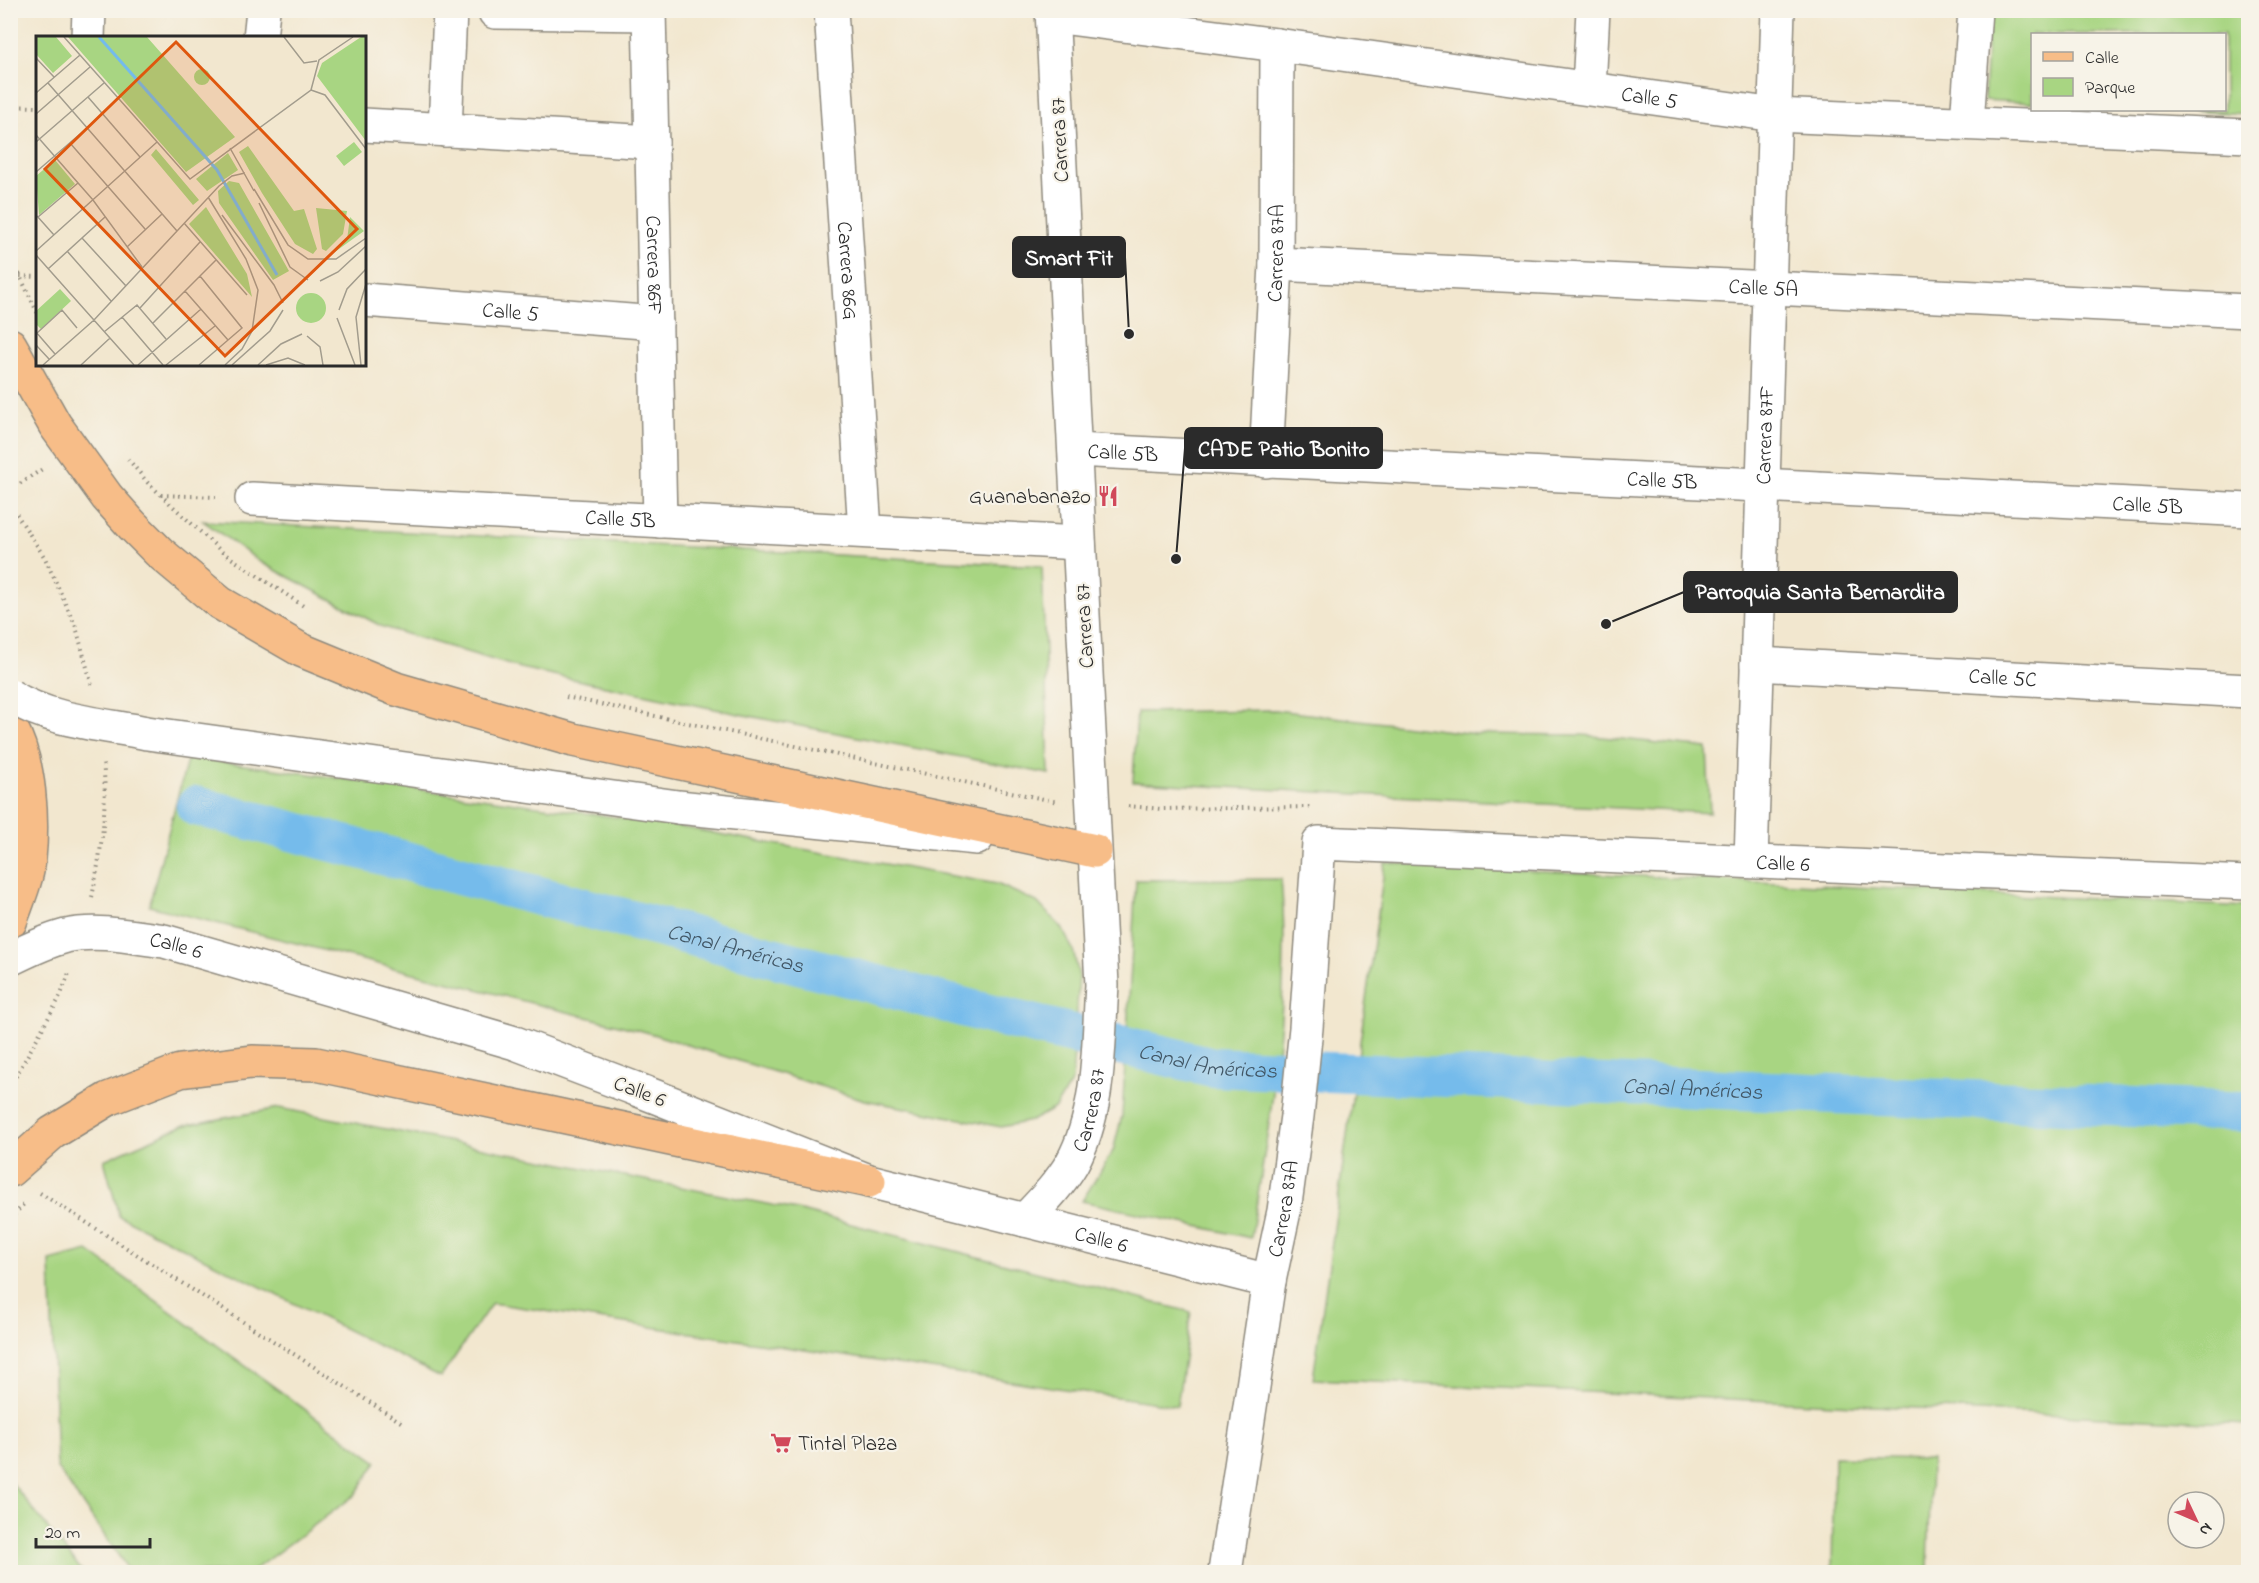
<svg xmlns="http://www.w3.org/2000/svg" width="2259" height="1583" viewBox="0 0 2259 1583" font-family="'Indie Flower',sans-serif">
<style>
.green{fill:#a8d582;stroke:#6a8056;stroke-width:1.5}
.lines{fill:none;stroke-linecap:round;stroke-linejoin:round}
.canal{stroke:#74bbeb;stroke-width:40}
.minor-casing{stroke:#8e897d;stroke-width:36}
.tertiary-casing{stroke:#8e897d;stroke-width:36}
.primary-casing{stroke:#8e897d;stroke-width:36}
.trunk-casing{stroke:#8e897d;stroke-width:36}
.path{stroke:#8e897d;stroke-width:4;stroke-dasharray:1.5 4.5;stroke-linecap:butt}
.minor{stroke:#fff;stroke-width:33}
.tertiary{stroke:#fff;stroke-width:33}
.primary{stroke:#f7bd88;stroke-width:33}
.trunk{stroke:#f7bd88;stroke-width:33}
.tertiary-bridge-casing{stroke:#8e897d;stroke-width:36;stroke-linecap:butt}
.tertiary-bridge{stroke:#fff;stroke-width:33}
.labels{text-anchor:middle;stroke-width:4.5;stroke-linejoin:round;paint-order:stroke}
.street-label{font-size:21px;fill:#2b2b2b;stroke:#f7f3e8}
.poi-label{font-size:21px;fill:#2b2b2b;stroke:#f7f3e8;text-anchor:end}
.water-label{font-size:22px;font-style:italic;fill:#415665;stroke:#f7f3e8}
.inset-river{fill:none;stroke:#74bbeb;stroke-width:3}
.inset-road{fill:none;stroke:#a29c8d;stroke-width:1.5}
.view{fill:#df570e;fill-opacity:0.15;stroke:#df570e;stroke-width:3}
.inset-edge{fill:none;stroke:#2b2b2b;stroke-width:3}
.leader{fill:none;stroke:#2b2b2b;stroke-width:2}
.callout-dot{fill:#2b2b2b;stroke:#f7f3e8;stroke-width:2}
.callout{fill:#2b2b2b;stroke:#2b2b2b;stroke-width:2}
.callout-label{font-size:22px;text-anchor:middle;font-weight:bold;fill:#fff}
</style>
<rect width="100%" height="100%" fill="#f7f3e8"/>
<filter id="ink" filterUnits="userSpaceOnUse"><feTurbulence type="fractalNoise" baseFrequency=".0167" numOctaves="2"/><feDisplacementMap in="SourceGraphic" scale="12" xChannelSelector="R" yChannelSelector="G"/><feConvolveMatrix kernelMatrix="1 2 1 2 8 2 1 2 1" color-interpolation-filters="sRGB"/></filter>
<filter id="wash" filterUnits="userSpaceOnUse"><feTurbulence type="fractalNoise" baseFrequency=".008" numOctaves="4" result="noise"/><feDisplacementMap in="SourceGraphic" scale="24" xChannelSelector="R" yChannelSelector="G"/><feGaussianBlur stdDeviation="1.35" result="paint"/><feColorMatrix in="noise" values="0 0 0 0 0 0 0 0 0 0 0 0 0 0 0 0 0 1.4 0 .05"/><feComposite in="paint" operator="in"/></filter>
<g filter="url(#wash)">
<rect width="100%" height="100%" fill="#f2e7cf"/>
<path class="green" d="M 1989,11 L 2248,11 L 2248,114 L 2165,110 L 2224,110 L 2224,34 L 2032,34 L 2032,103 L 1984,100 Z
M 203,521 L 1042,566 L 1049,774 L 739,714 L 520,668 L 383,627 L 262,563 Z
M 1275,710 L 1476,734 L 1583,735 L 1707,748 L 1710,813 L 1133,782 L 1137,712 Z
M 188,757 L 658,823 L 997,884 L 1037,902 L 1062,928 L 1073,950 L 1079,976 L 1072,1081 L 1055,1108 L 1031,1121 L 1001,1127 L 865,1100 L 646,1032 L 149,906 Z
M 1385,863 L 2248,907 L 2248,1424 L 1313,1379 Z
M 1281,879 C 1292,998 1270,1121 1251,1238 L 1082,1201 L 1113,1151 L 1122,1116 L 1136,880 Z
M 279,1108 L 797,1210 L 1191,1312 L 1177,1406 L 492,1303 L 441,1377 L 119,1216 L 104,1160 L 182,1126 Z
M 88,1251 L 377,1462 L 355,1495 L 251,1572 L 130,1572 L 57,1468 L 50,1261 Z
M 1834,1457 L 1931,1459 L 1928,1572 L 1832,1572 Z
M 10,1482 L 11,1482 L 83,1572 L 11,1572 Z"/>
<g class="lines">
<path class="canal" id="s1" d="M 196,806 L 989,1014 L 1213,1067 L 2248,1112"/>
</g>
</g>
<g filter="url(#ink)">
<g class="lines">
<defs>
<g id="minor">
<path id="s2" d="M 649,10 L 660,521"/>
<path id="s3" d="M 831,10 L 865,531"/>
<path d="M 495,12 L 649,14"/>
<path id="s4" d="M 1053,16 L 1277,45 L 1775,115 L 2248,136"/>
<path d="M 88,38 L 89,10"/>
<path d="M 260,38 L 263,10"/>
<path d="M 1589,88 L 1593,10"/>
<path d="M 1967,123 L 1975,10"/>
<path d="M 364,125 L 652,142"/>
<path d="M 445,130 L 450,10"/>
<path id="s5" d="M 1276,264 L 2248,311"/>
<path id="s6" d="M 364,300 L 656,323"/>
<path id="s7" d="M 1075,450 L 2248,510"/>
<path id="s8" d="M 1266,461 L 1276,264 L 1277,45"/>
<path id="s9" d="M 252,499 L 1079,543"/>
<path id="s10" d="M 1757,664 L 2248,691"/>
<path id="s11" d="M 1751,861 L 1778,10"/>
</g>
<g id="tertiary">
<path d="M 678,807 L 977,838"/>
<path id="s12" d="M 636,1089 L 869,1181 L 1269,1281"/>
<path id="s13" d="M 1025,1220 C 1042,1202 1059,1185 1072,1163 C 1101,1110 1098,1043 1102,985 L 1052,10"/>
<path id="s14" d="M 1225,1572 L 1269,1281 L 1284,1211 L 1297,1116 L 1306,1028 L 1319,843 L 2248,883"/>
</g>
<path id="primary" d="M 10,345 L 55,425 L 107,497 L 132,525 L 159,552 L 220,603 L 301,650 L 396,689 L 573,740 L 1095,851
M 10,1170 L 52,1133 L 108,1099 L 180,1071 L 252,1062 L 316,1064 L 869,1181"/>
<path id="trunk" d="M 10,726 C 30,761 33,819 29,859 C 27,879 17,902 10,922"/>
</defs>
<use href="#minor" class="minor-casing"/>
<use href="#tertiary" class="tertiary-casing"/>
<use href="#primary" class="primary-casing"/>
<use href="#trunk" class="trunk-casing"/>
<path class="path" d="M 10,106 L 38,107
M 10,251 L 20,276 L 38,314
M 20,276 L 38,277
M 128,459 L 148,483 L 222,552 L 305,607
M 10,490 L 44,468
M 161,495 L 216,497
M 10,504 L 45,558 L 76,627 L 92,686
M 566,697 L 1058,802
M 1128,806 L 1162,809 L 1310,807
M 92,897 C 101,853 108,806 103,762
M 10,1087 L 60,997 L 69,973
M 40,1193 L 404,1424
M 10,1219 L 24,1204"/>
<use href="#minor" class="minor"/>
<use href="#tertiary" class="tertiary"/>
<use href="#primary" class="primary"/>
<use href="#trunk" class="trunk"/>
<defs>
<g id="tertiary-bridge">
<path d="M 10,696 C 50,721 101,724 147,733 L 678,807"/>
<path id="s15" d="M 10,959 C 28,950 47,941 66,936 C 98,929 133,937 164,941 L 515,1043 L 636,1089"/>
</g>
</defs>
<use href="#tertiary-bridge" class="tertiary-bridge-casing"/>
<use href="#tertiary-bridge" class="tertiary-bridge"/>
</g>
</g>
<defs>
<symbol id="restaurant-bare" viewBox="-9 -9 18 18"><path d="M-5-6h1v4h1v-4h1v4h1v-4h1v5L-1.5 .5V6h-2V.5L-5-1ZM5-6V6H3V1.5H1.5Q1.5-4 5-6Z" fill="#d1495b" stroke="#f7f3e8" stroke-width="2.5" paint-order="stroke"/></symbol>
<symbol id="supermarket-bare" viewBox="-9 -9 18 18"><path d="M-6-5.5h2.5l.6 2H6L4.5 2H-2.5L-4.4-4H-6ZM-1.5 3.2a1.3 1.3 0 1 0 .1 0ZM3 3.2a1.3 1.3 0 1 0 .1 0Z" fill="#d1495b" stroke="#f7f3e8" stroke-width="2.5" paint-order="stroke"/></symbol>
</defs>
<g fill-rule="evenodd">
<use href="#restaurant-bare" x="1093" y="481" width="30" height="30"/>
<use href="#supermarket-bare" x="766" y="1428" width="30" height="30"/>
</g>
<g class="labels">
<g class="street-label">
<text dy="7" stroke="none"><textPath href="#s4" startOffset="602">Calle 5</textPath></text>
<text transform="translate(1059 140) rotate(-93)" y="7">Carrera 87</text>
<text dy="7" stroke="none"><textPath href="#s8" startOffset="208">Carrera 87A</textPath></text>
<text dy="7" stroke="none"><textPath href="#s2" startOffset="255">Carrera 86F</textPath></text>
<text dy="7" stroke="none"><textPath href="#s3" startOffset="261">Carrera 86G</textPath></text>
<text dy="7" stroke="none"><textPath href="#s5" startOffset="488">Calle 5A</textPath></text>
<text dy="7" stroke="none"><textPath href="#s6" startOffset="147">Calle 5</textPath></text>
<text dy="7" stroke="none"><textPath href="#s11" startOffset="426">Carrera 87F</textPath></text>
<text dy="7" stroke="none"><textPath href="#s7" startOffset="48">Calle 5B</textPath></text>
<text dy="7" stroke="none"><textPath href="#s7" startOffset="588">Calle 5B</textPath></text>
<text dy="7" stroke="none"><textPath href="#s7" startOffset="1074">Calle 5B</textPath></text>
<text dy="7" stroke="none"><textPath href="#s9" startOffset="369">Calle 5B</textPath></text>
<text transform="translate(1084 626) rotate(-93)" y="7">Carrera 87</text>
<text dy="7" stroke="none"><textPath href="#s10" startOffset="246">Calle 5C</textPath></text>
<text dy="7" stroke="none"><textPath href="#s14" startOffset="1200">Calle 6</textPath></text>
<text dy="7" stroke="none"><textPath href="#s15" startOffset="172">Calle 6</textPath></text>
<text transform="translate(640 1091) rotate(21)" y="7">Calle 6</text>
<text dy="7" stroke="none"><textPath href="#s13" startOffset="130">Carrera 87</textPath></text>
<text dy="7" stroke="none"><textPath href="#s14" startOffset="368">Carrera 87A</textPath></text>
<text dy="7" stroke="none"><textPath href="#s12" startOffset="490">Calle 6</textPath></text>
</g>
<g class="poi-label">
<text x="1091" y="503">Guanabanazo</text>
<text x="798" y="1450" text-anchor="start">Tintal Plaza</text>
</g>
<g class="water-label">
<text dy="8" stroke="none"><textPath href="#s1" startOffset="558">Canal Américas</textPath></text>
<text dy="8" stroke="none"><textPath href="#s1" startOffset="1044">Canal Américas</textPath></text>
<text dy="8" stroke="none"><textPath href="#s1" startOffset="1530">Canal Américas</textPath></text>
</g>
</g>
<g transform="translate(36 36)">
<rect width="330" height="330" fill="#f2e7cf"/>
<path d="M 0,1 L 20,1 L 36,20 L 17,37 L 0,18 ZM 32,1 L 111,1 L 199,101 L 150,136 ZM 325,1 L 330,1 L 330,105 L 281,40 L 286,27 ZM158 41a8 8 0 1 1 16 0a8 8 0 1 1-16 0ZM 318,106 L 326,116 L 308,130 L 300,120 ZM 212,110 L 258,175 L 268,173 L 281,213 L 277,218 L 259,208 L 226,157 L 203,116 ZM 120,113 L 163,164 L 157,169 L 115,119 ZM 192,117 L 202,134 L 171,155 L 160,143 ZM 19,124 L 39,148 L 3,179 L 0,140 ZM 193,145 L 203,147 L 253,235 L 237,244 L 183,167 L 182,155 ZM 170,171 L 211,238 L 216,261 L 153,188 ZM 280,172 L 311,175 L 307,198 L 290,215 L 286,213 ZM 314,181 L 328,195 L 296,218 L 311,204 ZM 24,253 L 35,265 L 5,293 L 0,288 L 0,275 ZM260 272a15 15 0 1 1 30 0a15 15 0 1 1-30 0Z" fill="#a8d582"/>
<path class="inset-river" d="M 63,1 L 181,134 L 241,239"/>
<path class="inset-road" d="M 28,1 L 154,143 L 275,54 L 283,24 L 317,1M 248,1 L 268,27 L 281,25M 0,22 L 18,41M 12,47 L 141,195M 275,54 L 289,59 L 330,113M 0,57 L 44,19M 52,61 L 104,121M 0,78 L 54,31M 0,99 L 57,164 L 106,231M 0,106 L 68,47M 34,107 L 109,193M 194,112 L 218,155M 0,136 L 51,92M 218,153 L 252,209 L 272,223 L 300,223 L 330,202M 172,161 L 210,223 L 222,254 L 216,295 L 206,313 L 189,329M 223,167 L 254,231 L 272,244M 186,179 L 238,249 L 247,267M 1,180 L 18,199M 2,181 L 42,147M 148,187 L 211,259M 46,202 L 90,250M 91,211 L 126,178M 0,215 L 121,106M 31,215 L 75,265M 0,219 L 98,329M 12,233 L 69,181M 284,245 L 302,236 L 330,210M 149,255 L 192,304M 104,272 L 164,206M 303,274 L 311,253 L 330,233M 86,281 L 127,329M 301,282 L 319,329M 117,287 L 180,224M 0,296 L 19,318M 68,296 L 101,269 L 130,303M 1,297 L 26,274 L 41,292M 271,300 L 284,311 L 287,329M 0,309 L 13,323M 7,329 L 58,284 L 183,150 L 196,140 L 209,137M 45,329 L 74,302M 102,329 L 165,273M 130,329 L 179,290M 163,329 L 206,292 L 164,240M 196,329 L 234,295 L 247,274M 222,329 L 245,308 L 266,298M 230,329 L 252,322 L 269,329M 325,329 L 320,281 L 330,248"/>
<path class="view" d="M 140,6 L 321,193 L 189,320 L 9,133 Z"/>
<rect width="330" height="330" class="inset-edge"/>
</g>
<path class="leader" d="M1129 334L1125 257M1176 559L1185 448M1606 624L1684 592"/>
<g class="callout-dot">
<circle cx="1129" cy="334" r="6"/>
<circle cx="1176" cy="559" r="6"/>
<circle cx="1606" cy="624" r="6"/>
</g>
<g class="callout">
<rect x="1013" y="237" width="112" height="40" rx="6"/>
<rect x="1185" y="428" width="197" height="40" rx="6"/>
<rect x="1684" y="572" width="273" height="40" rx="6"/>
</g>
<g class="callout-label">
<text x="1069" y="265">Smart Fit</text>
<text x="1284" y="456">CADE Patio Bonito</text>
<text x="1820" y="599">Parroquia Santa Bernardita</text>
</g>
<rect width="2259" height="1583" fill="none" stroke="#f7f3e8" stroke-width="36"/>
<rect x="2031" y="33" width="195" height="78" fill="#f7f3e8" stroke="#a5a39c" stroke-width="1.5"/>
<rect x="2043" y="52" width="30" height="9" fill="#f7bd88" stroke="#a5a39c" stroke-width="1.5"/>
<text x="2085" y="63" font-size="18" fill="#2b2b2b">Calle</text>
<rect x="2043" y="78" width="30" height="18" fill="#a8d582" stroke="#a5a39c" stroke-width="1.5"/>
<text x="2085" y="93" font-size="18" fill="#2b2b2b">Parque</text>
<g transform="translate(2196 1520) rotate(134)"><circle r="28" fill="#f7f3e8" stroke="#a5a39c" stroke-width="1.5"/>
<path d="M0-4.5L10 22L0 15L-10 22Z" fill="#d1495b"/>
<text y="-9" font-size="16" font-weight="bold" text-anchor="middle" fill="#2b2b2b">N</text>
</g>
<path d="M36 1538v9h114v-9" fill="none" stroke="#2b2b2b" stroke-width="3"/>
<text x="45" y="1538" font-size="18" fill="#2b2b2b" stroke="#f7f3e8" stroke-width="4.5" paint-order="stroke">20 m</text>
</svg>
